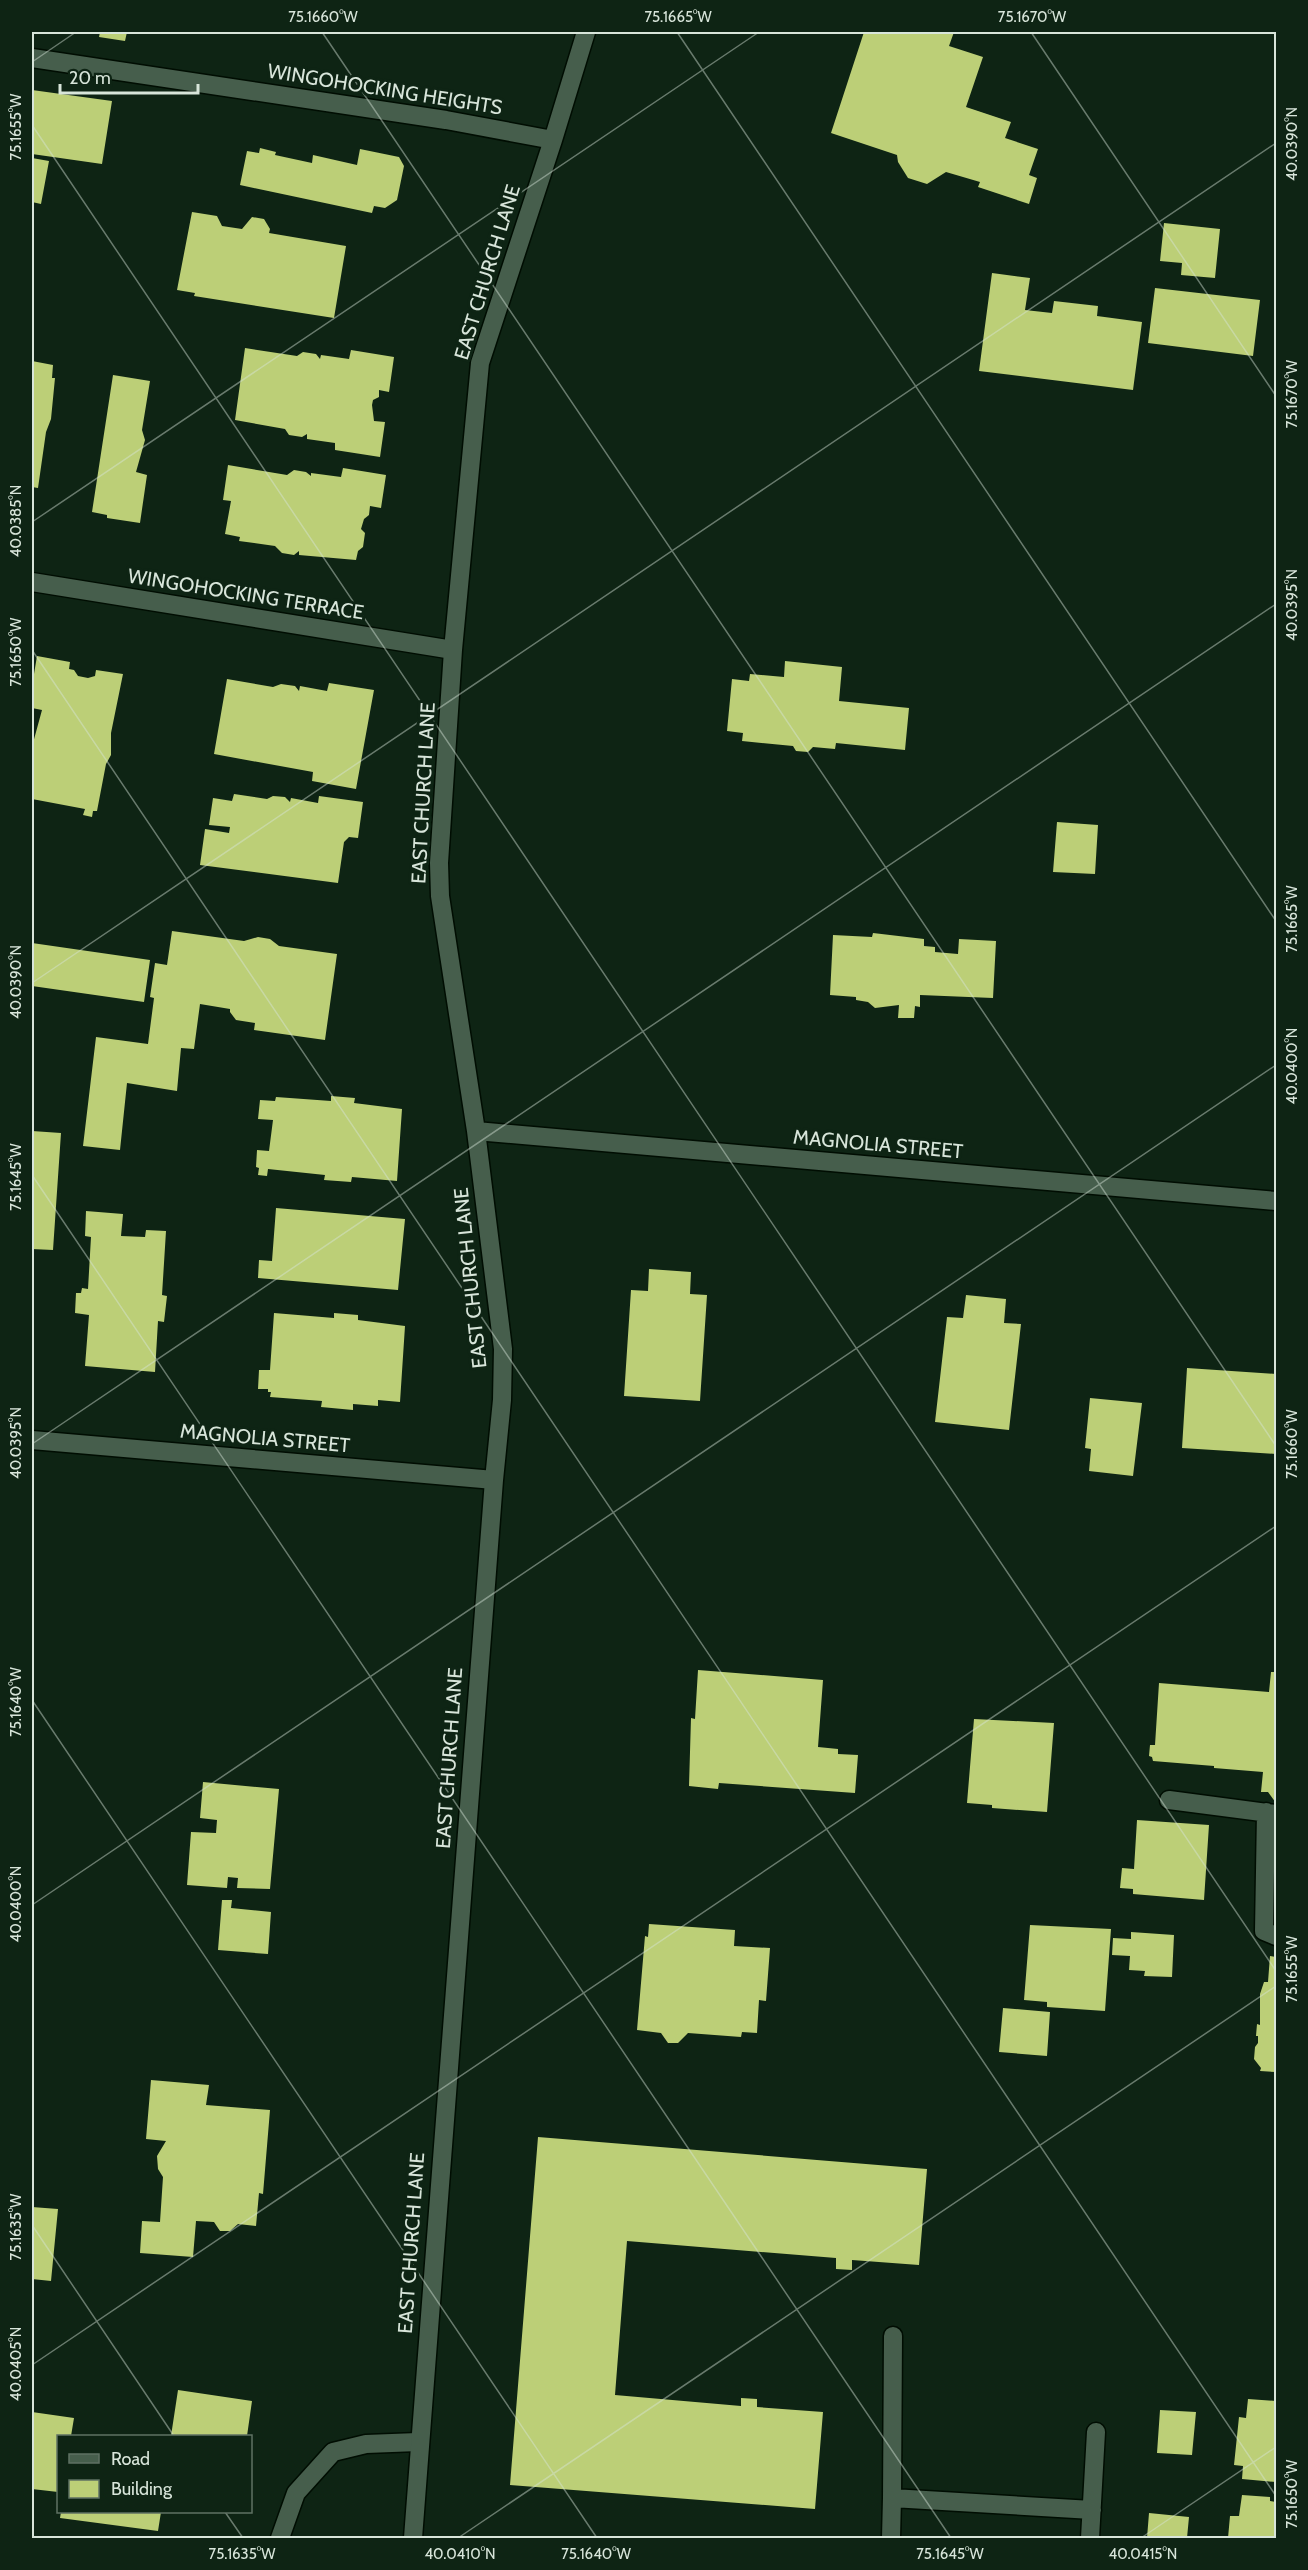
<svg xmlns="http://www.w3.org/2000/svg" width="1308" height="2570" viewBox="0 0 1308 2570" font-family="Cabin,sans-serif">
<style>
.building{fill:#bccf77}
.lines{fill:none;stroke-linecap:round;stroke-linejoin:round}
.lane-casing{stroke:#000d02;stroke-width:21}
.street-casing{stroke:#000d02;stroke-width:21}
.lane{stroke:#465e4c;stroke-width:18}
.street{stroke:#465e4c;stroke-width:18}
.ticks{fill:none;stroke:#d8e5da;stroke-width:1.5;stroke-opacity:0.45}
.labels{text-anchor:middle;stroke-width:6;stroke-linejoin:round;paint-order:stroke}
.street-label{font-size:20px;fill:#d8e5da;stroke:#0e2414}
.neatline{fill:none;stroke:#d8e5da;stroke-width:2}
.ticks-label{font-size:15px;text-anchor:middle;fill:#d8e5da}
</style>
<rect width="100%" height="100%" fill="#0e2414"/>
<path class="building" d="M 100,32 L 127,32 L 125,41 L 99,37 Z
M 864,32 L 954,32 L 949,46 L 983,57 L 966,107 L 1011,122 L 1005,138 L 1038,149 L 1029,175 L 1037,178 L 1029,204 L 978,187 L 980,182 L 946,172 L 927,184 L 908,178 L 898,162 L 897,155 L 831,133 Z
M 32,90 L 112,101 L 102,164 L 32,154 Z
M 260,148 L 276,152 L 275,155 L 312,163 L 313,155 L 357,165 L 360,149 L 399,157 L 404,166 L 397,200 L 385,208 L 374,206 L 372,213 L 240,185 L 247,151 L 259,153 Z
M 32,158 L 49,161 L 41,204 L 32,202 Z
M 192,212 L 217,216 L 222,226 L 242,229 L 252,217 L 264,219 L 270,229 L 269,233 L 346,246 L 334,318 L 194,296 L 195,293 L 177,290 Z
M 1164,223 L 1220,229 L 1215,278 L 1181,275 L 1182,263 L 1160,261 Z
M 992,273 L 1030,278 L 1025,310 L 1052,313 L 1054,301 L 1098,306 L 1097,316 L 1142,322 L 1133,390 L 979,371 Z
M 1155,288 L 1260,300 L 1253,356 L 1148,343 Z
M 245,348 L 297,356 L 303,352 L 316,354 L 320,359 L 321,355 L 349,359 L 351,350 L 394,357 L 389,392 L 379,390 L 379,397 L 373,400 L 372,405 L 374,421 L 385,422 L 380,457 L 335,450 L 335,443 L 307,439 L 307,434 L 302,437 L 289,435 L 285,429 L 235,420 Z
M 32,361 L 53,365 L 52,378 L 55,378 L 51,419 L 46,432 L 38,488 L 32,487 Z
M 113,375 L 150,381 L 142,430 L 145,440 L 136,472 L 147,475 L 140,523 L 107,518 L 107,515 L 92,512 Z
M 228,465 L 287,475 L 294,470 L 306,472 L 311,476 L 311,473 L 341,477 L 343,468 L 386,475 L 381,508 L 370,506 L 369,515 L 364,519 L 361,529 L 365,533 L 363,547 L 358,551 L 356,560 L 299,555 L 299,551 L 294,555 L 282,553 L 275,546 L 239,541 L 240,537 L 225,534 L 231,501 L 223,500 Z
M 37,656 L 70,662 L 69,669 L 74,670 L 78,676 L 88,678 L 95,676 L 96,670 L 123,674 L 111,733 L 111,755 L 106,764 L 97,811 L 93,811 L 92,817 L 83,815 L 85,809 L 32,799 L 33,743 L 42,710 L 32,708 L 32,686 Z
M 785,661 L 842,667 L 839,701 L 909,708 L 905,750 L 836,743 L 835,749 L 813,747 L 808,752 L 796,751 L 793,746 L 742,741 L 743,733 L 727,731 L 732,679 L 749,681 L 750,674 L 784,677 Z
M 227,679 L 273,687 L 281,684 L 295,686 L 299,691 L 300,686 L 327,691 L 329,683 L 374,690 L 356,789 L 312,781 L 313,772 L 214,754 Z
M 234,794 L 267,799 L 273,796 L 285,797 L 290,802 L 291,798 L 318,803 L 319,796 L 363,802 L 358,838 L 349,837 L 344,842 L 338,883 L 200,865 L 205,829 L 229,833 L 230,827 L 209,825 L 213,798 L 232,801 Z
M 1057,822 L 1098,825 L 1095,874 L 1053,872 Z
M 172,931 L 244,941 L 258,937 L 270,939 L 279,946 L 337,954 L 325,1040 L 254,1030 L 255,1023 L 236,1020 L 230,1012 L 230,1009 L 200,1004 L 194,1049 L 181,1048 L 177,1091 L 127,1083 L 120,1150 L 83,1146 L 96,1037 L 148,1044 L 154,998 L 150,997 L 155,963 L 167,965 Z
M 873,933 L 924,939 L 924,946 L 935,947 L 935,952 L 958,954 L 959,939 L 996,941 L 993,998 L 920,995 L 920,1007 L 915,1006 L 914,1018 L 898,1018 L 899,1005 L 875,1008 L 868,1002 L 856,1000 L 856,997 L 830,995 L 833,935 L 872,937 Z
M 32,943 L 150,960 L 144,1002 L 32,986 Z
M 331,1096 L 355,1098 L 354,1103 L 402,1109 L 397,1181 L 352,1177 L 351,1182 L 324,1180 L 325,1175 L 268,1169 L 267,1176 L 258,1175 L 259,1168 L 256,1167 L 257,1150 L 269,1151 L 273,1120 L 258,1119 L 260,1100 L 275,1101 L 276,1097 L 331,1101 Z
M 32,1131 L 61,1133 L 53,1250 L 32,1249 Z
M 276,1208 L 405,1219 L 398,1290 L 258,1278 L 259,1260 L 272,1261 Z
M 86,1211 L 123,1214 L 121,1236 L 145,1237 L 146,1230 L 166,1231 L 162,1295 L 167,1296 L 164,1322 L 158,1321 L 155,1372 L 85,1366 L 89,1315 L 75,1313 L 76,1293 L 81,1293 L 82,1288 L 88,1289 L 91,1237 L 85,1236 Z
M 649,1269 L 691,1272 L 690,1294 L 707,1295 L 700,1401 L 624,1396 L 631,1290 L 648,1291 Z
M 966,1295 L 1006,1299 L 1004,1323 L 1021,1324 L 1009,1430 L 935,1422 L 947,1317 L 963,1318 Z
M 274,1313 L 334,1318 L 334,1313 L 358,1315 L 358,1320 L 405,1326 L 400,1402 L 378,1400 L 378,1406 L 353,1404 L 353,1410 L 321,1407 L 322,1401 L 270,1397 L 271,1392 L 268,1392 L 268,1389 L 258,1389 L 259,1370 L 270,1370 Z
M 1187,1368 L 1276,1374 L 1276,1454 L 1182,1448 Z
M 1090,1398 L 1142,1403 L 1133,1476 L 1089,1471 L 1091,1449 L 1085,1448 Z
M 698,1670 L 823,1680 L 818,1747 L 838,1749 L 838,1754 L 858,1755 L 855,1793 L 719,1783 L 718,1789 L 689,1786 L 691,1718 L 695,1719 Z
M 1271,1672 L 1276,1672 L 1276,1803 L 1268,1792 L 1261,1792 L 1263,1772 L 1214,1768 L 1214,1766 L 1153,1761 L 1152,1757 L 1149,1756 L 1150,1745 L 1155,1745 L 1159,1683 L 1269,1692 Z
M 974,1719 L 1054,1723 L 1047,1812 L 992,1808 L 992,1805 L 967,1803 Z
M 203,1782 L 279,1789 L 270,1889 L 237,1888 L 238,1878 L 228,1877 L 227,1888 L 187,1885 L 191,1832 L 216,1833 L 217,1820 L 200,1818 Z
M 1137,1820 L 1209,1825 L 1204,1900 L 1133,1894 L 1133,1889 L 1120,1888 L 1122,1868 L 1134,1869 Z
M 222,1900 L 232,1900 L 231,1908 L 271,1912 L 268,1954 L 218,1950 Z
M 649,1924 L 735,1930 L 734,1946 L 770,1948 L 766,2001 L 759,2000 L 757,2033 L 742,2032 L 741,2037 L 688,2033 L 678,2043 L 668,2043 L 661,2033 L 637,2030 L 645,1936 L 648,1937 Z
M 1030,1925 L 1111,1929 L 1105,2011 L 1047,2007 L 1047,2002 L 1024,2000 Z
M 1131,1932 L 1174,1935 L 1172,1977 L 1144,1976 L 1145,1971 L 1129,1970 L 1130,1956 L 1112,1955 L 1113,1938 L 1131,1939 Z
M 1270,1956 L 1276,1957 L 1276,2072 L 1260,2071 L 1261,2068 L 1254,2059 L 1255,2047 L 1258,2043 L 1258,2036 L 1256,2036 L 1257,2024 L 1260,2025 L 1260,1994 L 1264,1982 L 1268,1982 Z
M 1003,2008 L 1050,2012 L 1047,2056 L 999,2052 Z
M 151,2080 L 209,2085 L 206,2105 L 270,2110 L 263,2194 L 259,2193 L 256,2226 L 238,2224 L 230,2231 L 220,2231 L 214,2222 L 196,2221 L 193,2257 L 140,2253 L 142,2221 L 160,2222 L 163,2177 L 158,2169 L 157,2156 L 166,2141 L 146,2139 Z
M 538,2137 L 927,2169 L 919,2265 L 852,2260 L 852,2270 L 836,2269 L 836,2258 L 627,2241 L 615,2395 L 741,2406 L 741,2398 L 757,2399 L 757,2407 L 823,2412 L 815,2509 L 510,2485 Z
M 32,2207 L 58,2209 L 51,2281 L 32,2279 Z
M 178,2390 L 252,2401 L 247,2436 L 171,2436 Z
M 1248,2399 L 1276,2401 L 1276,2482 L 1242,2479 L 1243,2466 L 1234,2465 L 1239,2417 L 1246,2418 Z
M 1160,2410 L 1196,2412 L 1192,2455 L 1157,2453 Z
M 32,2412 L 74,2418 L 71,2436 L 58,2436 L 58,2492 L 32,2489 Z
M 1242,2495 L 1270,2497 L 1270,2501 L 1276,2502 L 1276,2538 L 1228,2538 L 1230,2516 L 1239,2516 Z
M 61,2512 L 161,2512 L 158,2531 L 60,2518 Z
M 1149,2513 L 1189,2517 L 1187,2538 L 1147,2538 Z"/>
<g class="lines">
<defs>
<path id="lane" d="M 1169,1800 L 1276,1814
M 1266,1812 L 1264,1931 L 1276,1936
M 892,2498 L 893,2336
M 280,2538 L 296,2493 L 333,2452 L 366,2444 L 418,2442
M 891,2538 L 892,2498 L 1092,2510
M 1090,2538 L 1096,2432"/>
<path id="street" d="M 32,58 L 446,120 L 553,140
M 32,582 L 453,650
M 476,1131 L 1276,1201
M 32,1440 L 494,1480
M 413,2538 L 494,1480 L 502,1400 L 503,1349 L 476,1131 L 440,896 L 439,863 L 453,650 L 480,363 L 553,140 L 586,32"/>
</defs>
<use href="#lane" class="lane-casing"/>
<use href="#street" class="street-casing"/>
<use href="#lane" class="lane"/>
<use href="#street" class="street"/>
</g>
<path class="ticks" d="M 322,32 L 1276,1446M 677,32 L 1276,921M 1031,32 L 1276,396M 32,62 L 76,32M 32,125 L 1276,1971M 32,522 L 759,32M 32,650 L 1276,2496M 32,983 L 1276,143M 32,1175 L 951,2538M 32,1444 L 1276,604M 32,1700 L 597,2538M 32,1905 L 1276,1065M 32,2225 L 174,2436M 32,2365 L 1276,1526M 225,2512 L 243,2538M 458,2538 L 1276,1986M 1141,2538 L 1276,2447"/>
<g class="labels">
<g class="street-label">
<text transform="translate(385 89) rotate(9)" y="7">WINGOHOCKING HEIGHTS</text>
<text transform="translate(487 272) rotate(-73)" y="7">EAST CHURCH LANE</text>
<text transform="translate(246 594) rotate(9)" y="7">WINGOHOCKING TERRACE</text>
<text transform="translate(423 793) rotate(-87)" y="7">EAST CHURCH LANE</text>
<text transform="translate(878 1144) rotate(5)" y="7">MAGNOLIA STREET</text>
<text transform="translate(470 1278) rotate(-96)" y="7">EAST CHURCH LANE</text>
<text transform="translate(265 1438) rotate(5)" y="7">MAGNOLIA STREET</text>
<text transform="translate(449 1758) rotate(-86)" y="7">EAST CHURCH LANE</text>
<text transform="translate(411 2243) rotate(-86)" y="7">EAST CHURCH LANE</text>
</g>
</g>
<rect width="1308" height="2570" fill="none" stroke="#0e2414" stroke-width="66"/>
<rect x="57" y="2435" width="195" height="78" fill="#0e2414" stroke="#5f7163" stroke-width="1.5"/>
<rect x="69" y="2454" width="30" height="9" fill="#465e4c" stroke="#5f7163" stroke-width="1.5"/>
<text x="111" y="2465" font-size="18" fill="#d8e5da">Road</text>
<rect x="69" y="2480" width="30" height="18" fill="#bccf77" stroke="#5f7163" stroke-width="1.5"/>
<text x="111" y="2495" font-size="18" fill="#d8e5da">Building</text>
<path d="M60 84v9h138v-9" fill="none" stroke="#d8e5da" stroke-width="3"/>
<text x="69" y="84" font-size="18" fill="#d8e5da" stroke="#0e2414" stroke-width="4.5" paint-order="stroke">20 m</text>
<rect x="33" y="33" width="1242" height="2504" class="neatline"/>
<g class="ticks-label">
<text x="323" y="22">75.1660°W</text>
<text x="678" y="22">75.1665°W</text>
<text x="1032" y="22">75.1670°W</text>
<text transform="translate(16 127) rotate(-90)" y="5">75.1655°W</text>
<text transform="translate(1292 144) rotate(-90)" y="5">40.0390°N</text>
<text transform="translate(1292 394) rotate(-90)" y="5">75.1670°W</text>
<text transform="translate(16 521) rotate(-90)" y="5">40.0385°N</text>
<text transform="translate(1292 605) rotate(-90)" y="5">40.0395°N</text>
<text transform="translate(16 652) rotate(-90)" y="5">75.1650°W</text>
<text transform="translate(1292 919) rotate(-90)" y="5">75.1665°W</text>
<text transform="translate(16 982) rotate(-90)" y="5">40.0390°N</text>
<text transform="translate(1292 1066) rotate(-90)" y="5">40.0400°N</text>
<text transform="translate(16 1177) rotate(-90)" y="5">75.1645°W</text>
<text transform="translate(16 1443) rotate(-90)" y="5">40.0395°N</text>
<text transform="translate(1292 1444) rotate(-90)" y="5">75.1660°W</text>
<text transform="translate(16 1702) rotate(-90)" y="5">75.1640°W</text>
<text transform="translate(16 1904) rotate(-90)" y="5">40.0400°N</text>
<text transform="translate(1292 1969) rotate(-90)" y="5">75.1655°W</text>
<text transform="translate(16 2227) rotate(-90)" y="5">75.1635°W</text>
<text transform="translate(16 2364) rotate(-90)" y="5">40.0405°N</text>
<text transform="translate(1292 2494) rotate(-90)" y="5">75.1650°W</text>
<text x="242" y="2559">75.1635°W</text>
<text x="460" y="2559">40.0410°N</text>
<text x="596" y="2559">75.1640°W</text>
<text x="950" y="2559">75.1645°W</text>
<text x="1143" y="2559">40.0415°N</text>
</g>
</svg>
